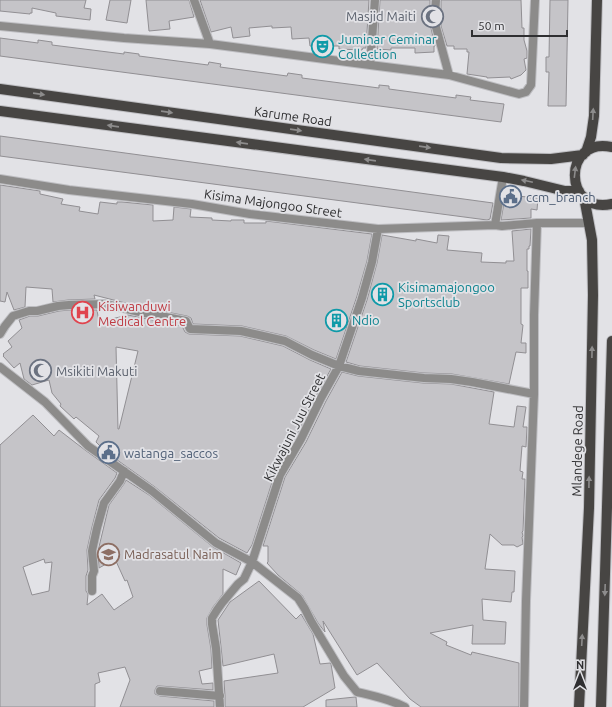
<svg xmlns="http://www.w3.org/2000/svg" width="612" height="707" viewBox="0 0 612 707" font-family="Ubuntu,sans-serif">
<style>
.building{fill:#c5c4c8;stroke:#918f93;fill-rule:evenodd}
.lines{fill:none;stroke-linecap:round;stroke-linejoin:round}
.street-casing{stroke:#bebec2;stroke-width:10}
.primary-casing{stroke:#bebec2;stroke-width:12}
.street{stroke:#8c8b8a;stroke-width:8}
.primary{stroke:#474543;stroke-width:10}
.oneway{fill:#8d8c8c}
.labels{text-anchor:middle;stroke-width:3.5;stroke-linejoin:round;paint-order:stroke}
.worship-label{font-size:13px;fill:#5b616d;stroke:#e2e2e6;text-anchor:end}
.culture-label{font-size:13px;fill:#0d838f;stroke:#e2e2e6;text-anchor:start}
.street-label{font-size:13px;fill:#2f2f31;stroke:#e2e2e6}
.service-label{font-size:13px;fill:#4e5e75;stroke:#e2e2e6;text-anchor:start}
.health-label{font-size:13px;fill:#be3a42;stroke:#e2e2e6;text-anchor:start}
.education-label{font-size:13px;fill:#785e54;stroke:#e2e2e6;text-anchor:start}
</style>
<rect width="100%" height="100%" fill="#e2e2e6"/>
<path class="building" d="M 0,0 L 86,0 L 84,8 L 91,9 L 90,20 L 56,16 L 56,13 L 32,8 L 32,13 L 30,13 L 30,14 L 0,11 Z
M 110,0 L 131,0 L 127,23 L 106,20 Z
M 146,0 L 189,0 L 194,17 L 169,21 L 170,29 L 149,31 Z
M 200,0 L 369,0 L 366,48 L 363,48 L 362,50 L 339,49 L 339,46 L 310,46 L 309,38 L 292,39 L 291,27 L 272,28 L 272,26 L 249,28 L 250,36 L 233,38 L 231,27 L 211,32 Z
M 380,0 L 430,0 L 430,13 L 431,28 L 435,46 L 434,46 L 434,52 L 415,53 L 415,48 L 391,48 L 391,50 L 377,49 Z
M 441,0 L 521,0 L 522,28 L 524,28 L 524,40 L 527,51 L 527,58 L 524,59 L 526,70 L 521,75 L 511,79 L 510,77 L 487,78 L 487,77 L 467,74 L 469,52 L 467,52 L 467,49 L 454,49 L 454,46 L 447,46 L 441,26 Z
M 550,0 L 568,0 L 566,106 L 548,106 L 549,72 L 546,72 L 546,57 L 549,57 Z
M 0,38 L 38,43 L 38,40 L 52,42 L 52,45 L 124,54 L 124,52 L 139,54 L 139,56 L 208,65 L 209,62 L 221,64 L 220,67 L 287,76 L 288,73 L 302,75 L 302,78 L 379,88 L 379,85 L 389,86 L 389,89 L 456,98 L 456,95 L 471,97 L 470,100 L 504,104 L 501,122 L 0,56 Z
M 0,136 L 493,203 L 490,219 L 487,220 L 0,156 Z
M 0,185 L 40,191 L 40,194 L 63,199 L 61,204 L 80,207 L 79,211 L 98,214 L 100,202 L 117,204 L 117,202 L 122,202 L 153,205 L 153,221 L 173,220 L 174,207 L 191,209 L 190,217 L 212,218 L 212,220 L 231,221 L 231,220 L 244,220 L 244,223 L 266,223 L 266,221 L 372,234 L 367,261 L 357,296 L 336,359 L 314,350 L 286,336 L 242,326 L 193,324 L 191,318 L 187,316 L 141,307 L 94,295 L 95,299 L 68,300 L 53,302 L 52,289 L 26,287 L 25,307 L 14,310 L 7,292 L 5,302 L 0,301 Z
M 517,196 L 538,198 L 537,210 L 531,209 L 531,218 L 501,220 L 505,197 L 516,198 Z
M 531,229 L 530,246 L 529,246 L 529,249 L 527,249 L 527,271 L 528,271 L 528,288 L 521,288 L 521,324 L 523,325 L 521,343 L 526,343 L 526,353 L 516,352 L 509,384 L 452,374 L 424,373 L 360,366 L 346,362 L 367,300 L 377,263 L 382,235 L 416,241 L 416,239 L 437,243 L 438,235 L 449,236 L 447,250 L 482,253 L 481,262 L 506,263 L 506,261 L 514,261 L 512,231 Z
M 69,310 L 97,310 L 99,322 L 128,315 L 182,326 L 185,332 L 189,334 L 240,336 L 283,346 L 310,360 L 331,369 L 316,396 L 296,436 L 275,473 L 252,545 L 247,553 L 219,538 L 155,487 L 106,452 L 96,442 L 99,436 L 76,417 L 74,419 L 60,406 L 61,404 L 52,393 L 49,380 L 32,385 L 24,379 L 20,363 L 14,368 L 3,356 L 4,355 L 3,354 L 12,347 L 8,341 L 22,328 L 19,320 L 30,316 L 38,316 L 59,311 ZM 116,347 L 138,351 L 119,429 L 118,429 Z
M 342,372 L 358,376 L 423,383 L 451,384 L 494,392 L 489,424 L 514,427 L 517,406 L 526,407 L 523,427 L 527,427 L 526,447 L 522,446 L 520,471 L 523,472 L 522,479 L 525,479 L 523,531 L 522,532 L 523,536 L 522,537 L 523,544 L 517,547 L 514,545 L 502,545 L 490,534 L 485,569 L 515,571 L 514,592 L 512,592 L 511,602 L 482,599 L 483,620 L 506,622 L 505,644 L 472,644 L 473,625 L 430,633 L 447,642 L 446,645 L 471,655 L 472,652 L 519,663 L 519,707 L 421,707 L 410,699 L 377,663 L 357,675 L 323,621 L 325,632 L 318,623 L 302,595 L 278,575 L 267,563 L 268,562 L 268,546 L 263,546 L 285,477 L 306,442 L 326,401 Z
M 33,415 L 54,436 L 59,430 L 85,450 L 117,473 L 115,478 L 99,500 L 92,527 L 87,550 L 88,570 L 86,576 L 86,591 L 88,594 L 87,605 L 102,594 L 114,610 L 133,597 L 127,580 L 125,581 L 115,559 L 99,568 L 98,551 L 109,505 L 124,484 L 126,480 L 149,495 L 213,547 L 241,563 L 236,575 L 223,569 L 223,594 L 213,607 L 207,618 L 207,625 L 211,649 L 212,668 L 199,671 L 202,684 L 213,683 L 213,690 L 160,686 L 157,686 L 155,690 L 155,694 L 160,696 L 214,701 L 214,707 L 120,707 L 130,680 L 125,667 L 98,673 L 100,682 L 95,684 L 95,707 L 0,707 L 0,445 ZM 44,559 L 45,563 L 52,562 L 49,591 L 32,595 L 23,567 Z
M 259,581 L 296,619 L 301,614 L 313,634 L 320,664 L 330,663 L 331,664 L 335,688 L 303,707 L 225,707 L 225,696 L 224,681 L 278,673 L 274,654 L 223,666 L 221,647 L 218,620 L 230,602 Z
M 355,697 L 356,697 L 357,707 L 326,707 L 326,700 Z"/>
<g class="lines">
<defs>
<path id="street" d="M 194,0 L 210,44
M 436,0 L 435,13 L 436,27 L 449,75
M 0,26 L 124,38 L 210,44 L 370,65 L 449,75 L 519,94 L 526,92 L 531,85 L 535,0
M 370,65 L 375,0
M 0,179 L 69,190 L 192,204 L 250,214 L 378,229 L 495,225 L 503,177
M 495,225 L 502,226 L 537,223 L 589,223
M 378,229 L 372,262 L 362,298 L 339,366 L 321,398 L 301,439 L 280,475 L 252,562 L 298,598 L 305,609 L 311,621 L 344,676 L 357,692 C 374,696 389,699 405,707
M 0,334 L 5,326 L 13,316 L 29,311 L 37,311 L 58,306 L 69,305 L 105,304 L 140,312 L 186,321 L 190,329 L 241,331 L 285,341 L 312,355 L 339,366 L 359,371 L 424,378 L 451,379 L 472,382 L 534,394
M 0,367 L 45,402 L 88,446 L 152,491 L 216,543 L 252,562 L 244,579 L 238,584 L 222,603 L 217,610 L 212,618 L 212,624 L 216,648 L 220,707
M 92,591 L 92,576 L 94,571 L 92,551 L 97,528 L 104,503 L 120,481 L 124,471
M 160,691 L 185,693 L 220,696
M 524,707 L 526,601 L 534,394 L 534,315 L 537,223"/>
<path id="primary" d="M 0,89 L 501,158 L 551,159 L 583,155
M 0,111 L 503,177 L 524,181 L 565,191 L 579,191
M 612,147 C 562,136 563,215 612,204
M 586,152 L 591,137 L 594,116 L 597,0
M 579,707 L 589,508 L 593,295 L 592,240 L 584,197
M 601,707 L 612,341"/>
</defs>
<use href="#street" class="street-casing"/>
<use href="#primary" class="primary-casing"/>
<use href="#street" class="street"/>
<use href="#primary" class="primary"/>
</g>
<defs><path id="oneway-solid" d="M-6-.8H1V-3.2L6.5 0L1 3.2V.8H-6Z"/></defs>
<g class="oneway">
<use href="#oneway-solid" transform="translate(39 94) rotate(8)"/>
<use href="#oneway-solid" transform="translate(167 112) rotate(8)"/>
<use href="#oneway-solid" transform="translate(593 114) rotate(-87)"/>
<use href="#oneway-solid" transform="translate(113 126) rotate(-172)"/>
<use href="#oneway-solid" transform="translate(296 130) rotate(8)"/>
<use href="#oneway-solid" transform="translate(242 143) rotate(-172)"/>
<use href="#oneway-solid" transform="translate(425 147) rotate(8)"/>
<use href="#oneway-solid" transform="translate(370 160) rotate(-172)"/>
<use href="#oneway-solid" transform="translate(575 172) rotate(-83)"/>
<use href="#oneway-solid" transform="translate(527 181) rotate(-168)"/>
<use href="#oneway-solid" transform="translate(592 352) rotate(-89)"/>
<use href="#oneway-solid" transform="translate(589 482) rotate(-89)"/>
<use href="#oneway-solid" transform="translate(605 590) rotate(92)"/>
<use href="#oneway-solid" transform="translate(582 640) rotate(-87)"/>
</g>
<defs>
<symbol id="mosque-ring" viewBox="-11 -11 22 22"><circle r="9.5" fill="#e2e2e6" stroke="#6b7280" stroke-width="1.5"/><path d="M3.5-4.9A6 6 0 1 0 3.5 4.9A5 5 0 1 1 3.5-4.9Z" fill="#6b7280"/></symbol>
<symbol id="theatre-ring" viewBox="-11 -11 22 22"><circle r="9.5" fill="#e2e2e6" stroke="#0f9aa8" stroke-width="1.5"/><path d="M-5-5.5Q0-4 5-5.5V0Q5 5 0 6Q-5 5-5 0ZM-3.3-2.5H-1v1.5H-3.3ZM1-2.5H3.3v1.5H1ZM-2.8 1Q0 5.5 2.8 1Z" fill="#0f9aa8"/></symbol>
<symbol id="civic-ring" viewBox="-11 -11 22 22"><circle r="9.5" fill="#e2e2e6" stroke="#5c6f8a" stroke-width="1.5"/><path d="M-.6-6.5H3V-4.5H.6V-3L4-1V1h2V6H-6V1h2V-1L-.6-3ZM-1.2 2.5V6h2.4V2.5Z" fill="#5c6f8a"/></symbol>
<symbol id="building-ring" viewBox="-11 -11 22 22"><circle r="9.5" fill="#e2e2e6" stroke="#0f9aa8" stroke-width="1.5"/><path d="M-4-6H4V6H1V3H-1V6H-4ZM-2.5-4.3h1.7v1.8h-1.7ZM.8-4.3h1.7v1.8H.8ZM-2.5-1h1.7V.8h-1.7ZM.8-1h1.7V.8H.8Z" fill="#0f9aa8"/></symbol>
<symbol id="hospital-ring" viewBox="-11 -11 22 22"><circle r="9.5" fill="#e2e2e6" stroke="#e0444e" stroke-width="1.5"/><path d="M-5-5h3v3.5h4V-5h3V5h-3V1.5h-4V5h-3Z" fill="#e0444e"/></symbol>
<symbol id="university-ring" viewBox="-11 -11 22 22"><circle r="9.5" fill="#e2e2e6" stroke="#8d6e63" stroke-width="1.5"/><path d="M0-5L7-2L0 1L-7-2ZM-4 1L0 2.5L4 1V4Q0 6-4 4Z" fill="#8d6e63"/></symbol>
</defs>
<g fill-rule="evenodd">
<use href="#mosque-ring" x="420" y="4" width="25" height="25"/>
<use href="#theatre-ring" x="310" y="34" width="25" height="25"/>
<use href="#civic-ring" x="498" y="184" width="25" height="25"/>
<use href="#building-ring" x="370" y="282" width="25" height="25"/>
<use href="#hospital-ring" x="70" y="300" width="25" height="25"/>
<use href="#building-ring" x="324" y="308" width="25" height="25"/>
<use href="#mosque-ring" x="28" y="358" width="25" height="25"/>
<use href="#civic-ring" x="96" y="440" width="25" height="25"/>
<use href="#university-ring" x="96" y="542" width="25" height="25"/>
</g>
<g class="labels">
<g class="worship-label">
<text x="416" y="21">Masjid Maiti</text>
<text x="56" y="376" text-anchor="start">Msikiti Makuti</text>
</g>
<g class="culture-label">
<text x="338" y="44">Juminar Ceminar<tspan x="338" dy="15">Collection</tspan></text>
<text x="398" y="292">Kisimamajongoo<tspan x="398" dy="15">Sportsclub</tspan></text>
<text x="352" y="325">Ndio</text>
</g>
<g class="street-label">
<text transform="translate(293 116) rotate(8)" y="5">Karume Road</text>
<text transform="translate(273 203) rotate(8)" y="5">Kisima Majongoo Street</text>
<text transform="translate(294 427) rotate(-63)" y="5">Kikwajuni Juu Street</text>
<text transform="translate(577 451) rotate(-89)" y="5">Mlandege Road</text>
</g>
<g class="service-label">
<text x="526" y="202">ccm_branch</text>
<text x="124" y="458">watanga_saccos</text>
</g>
<g class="health-label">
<text x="98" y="311">Kisiwanduwi<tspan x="98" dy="15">Medical Centre</tspan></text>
</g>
<g class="education-label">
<text x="124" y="559">Madrasatul Naim</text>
</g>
</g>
<g transform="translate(580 675)" stroke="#e2e2e6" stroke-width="3" paint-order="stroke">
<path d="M0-3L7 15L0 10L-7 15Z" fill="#2f2f31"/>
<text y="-6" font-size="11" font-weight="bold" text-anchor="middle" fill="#2f2f31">N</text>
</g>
<path d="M472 30v6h95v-6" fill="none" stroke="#2f2f31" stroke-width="2"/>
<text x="478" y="30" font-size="12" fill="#2f2f31" stroke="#e2e2e6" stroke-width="3" paint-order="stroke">50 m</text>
</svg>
